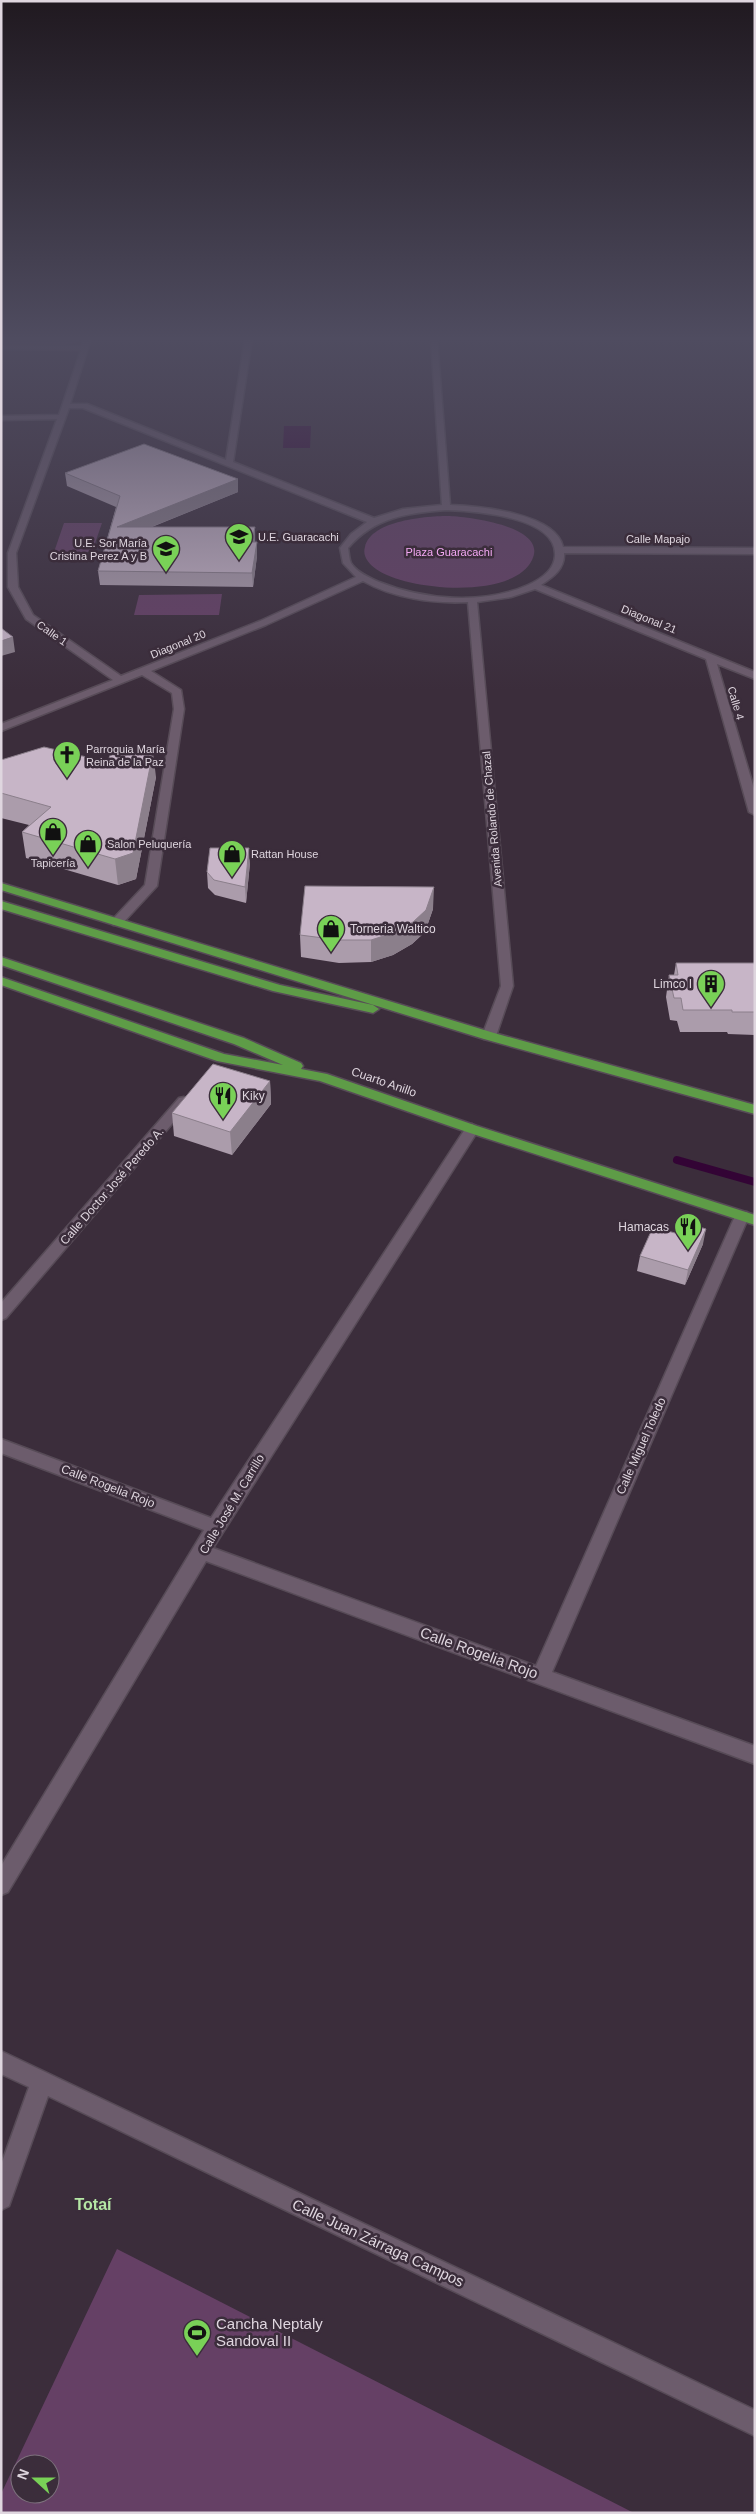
<svg xmlns="http://www.w3.org/2000/svg" width="756" height="2514" viewBox="0 0 756 2514" font-family="Helvetica,sans-serif">
<style>
.green{fill:#654065;fill-rule:evenodd}
.water{fill:#330435}
.lines{fill:none;stroke-linecap:round;stroke-linejoin:round}
.stream{stroke:#330435;stroke-width:8}
.street-casing{stroke:#574b57;stroke-width:3}
.highway-casing{stroke:#574b57;stroke-width:3}
.street{fill:#6c5c6c;fill-rule:evenodd}
.highway{fill:#5e9c47;fill-rule:evenodd}
.wall{fill:#ab9cab}
.shaded-wall{fill:#8b7f8b}
.building{fill:#c7b5c7;stroke:#8b7f8b}
.labels{text-anchor:middle;stroke-width:5;stroke-linejoin:round;paint-order:stroke}
.far-poi-label{font-size:11px;fill:#dfd6df;stroke:#3b2d3b;text-anchor:start}
.far-street-label{font-size:11px;fill:#dfd6df;stroke:#3b2d3b}
.far-park-label{font-size:11px;fill:#f4a9f4;stroke:#3b2d3b}
.poi-label{font-size:12px;fill:#dfd6df;stroke:#3b2d3b;text-anchor:start}
.street-label{font-size:12px;fill:#dfd6df;stroke:#3b2d3b}
.near-street-label{font-size:15px;fill:#dfd6df;stroke:#3b2d3b}
.near-poi-label{font-size:15px;fill:#dfd6df;stroke:#3b2d3b;text-anchor:start}
.near-neighbourhood-label{font-size:16px;font-weight:bold;fill:#b5e6a5;stroke:#3b2d3b}
</style>
<rect width="100%" height="100%" fill="#3b2d3b"/>
<path class="green" d="M 1,339 L 80,339 L 79,342 L 61,346 L 1,345 Z
M 450,516 C 468,517 549,526 532,560 C 513,600 406,591 376,569 C 369,564 362,556 365,547 C 371,520 427,516 450,516 Z
M 64,523 L 102,523 L 92,552 L 54,552 Z
M 222,594 L 219,615 L 134,615 L 139,595 Z
M 117,2249 L 634,2513 L 1,2513 L 1,2494 ZM 20,2464 L 50,2464 L 50,2494 L 20,2494 Z"/>
<path class="water" d="M 284,426 L 311,426 L 310,448 L 283,448 Z"/>
<g class="lines">
<path class="stream" d="M 677,1160 L 755,1182"/>
<defs>
<path id="street" d="M 84,339 L 91,339 L 70,404 L 87,404 L 226,460 L 245,339 L 252,339 L 233,462 L 374,518 L 403,509 L 442,505 L 431,339 L 437,339 L 450,505 C 478,506 556,513 563,547 L 755,548 L 755,554 L 564,553 C 565,569 553,577 541,585 L 755,672 L 755,679 L 717,664 L 755,792 L 755,815 L 749,812 L 706,659 L 535,589 L 511,597 L 477,602 L 513,986 L 496,1036 L 494,1039 L 484,1039 L 482,1036 L 501,986 L 468,602 C 433,604 393,598 363,581 L 266,625 L 151,671 L 181,690 L 184,709 L 157,886 L 121,925 L 113,925 L 111,922 L 113,919 L 145,885 L 174,709 L 172,693 L 142,675 L 1,731 L 1,724 L 113,680 L 26,619 L 8,587 L 8,553 L 57,419 L 1,420 L 1,416 L 59,415 L 81,350 L 1,349 L 1,345 L 82,346 ZM 69,408 L 83,408 L 367,522 L 351,534 L 340,548 L 343,563 L 356,577 L 260,621 L 121,676 L 33,615 L 18,587 L 16,553 ZM 446,510 C 473,511 558,516 555,556 C 554,571 539,580 528,585 C 483,605 424,600 379,582 C 370,578 356,572 351,563 C 349,559 349,553 348,548 C 374,517 408,513 446,510 Z
M 184,1097 L 191,1101 L 189,1104 L 6,1318 L 1,1320 L 1,1303 L 179,1098 Z
M 472,1124 L 479,1129 L 213,1548 L 536,1666 L 735,1216 L 737,1212 L 747,1212 L 749,1216 L 552,1672 L 755,1746 L 755,1764 L 206,1561 L 8,1892 L 1,1895 L 1,1866 L 204,1530 L 1,1453 L 1,1439 L 211,1518 L 467,1126 Z
M 1,2051 L 755,2410 L 755,2436 L 48,2096 L 9,2206 L 1,2210 L 1,2165 L 29,2087 L 1,2074 Z"/>
<path id="highway" d="M 1,883 L 494,1033 L 755,1105 L 755,1114 L 484,1039 L 1,890 Z
M 1,901 L 280,985 L 373,1005 L 379,1009 L 373,1013 L 273,991 L 1,909 Z
M 1,957 L 244,1038 L 301,1063 L 303,1066 L 301,1069 L 327,1074 L 477,1126 L 755,1215 L 755,1225 L 467,1132 L 320,1081 L 217,1061 L 1,985 L 1,977 L 224,1054 L 283,1065 L 234,1044 L 1,965 Z"/>
</defs>
<use href="#street" class="street-casing"/>
<use href="#highway" class="highway-casing"/>
<use href="#street" class="street"/>
<use href="#highway" class="highway"/>
</g>
<path class="wall" d="M 65,473 L 238,479 L 238,492 L 152,527 L 255,540 L 257,556 L 253,587 L 100,585 L 98,571 L 116,507 L 67,486 Z
M 1,760 L 108,762 L 156,777 L 136,879 L 118,885 L 26,858 L 22,832 L 29,825 L 1,818 Z
M 250,863 L 246,903 L 215,895 L 208,888 L 207,872 Z
M 433,909 L 425,932 L 412,944 L 393,955 L 371,962 L 339,963 L 301,957 L 300,935 Z
M 676,963 L 755,967 L 755,1035 L 728,1034 L 727,1032 L 680,1032 L 677,1021 L 670,1020 L 666,997 L 669,975 L 674,975 Z
M 270,1081 L 271,1104 L 232,1155 L 174,1136 L 172,1113 Z
M 703,1244 L 685,1285 L 637,1271 L 640,1256 Z"/>
<path class="shaded-wall" d="M 238,479 L 238,492 L 119,540 L 117,527 Z
M 255,527 L 255,540 L 253,556 L 252,542 Z
M 257,542 L 257,556 L 253,587 L 252,573 Z
M 13,637 L 15,652 L 1,656 L 1,641 Z
M 153,752 L 156,777 L 136,879 L 118,885 L 115,859 Z
M 249,848 L 250,863 L 246,903 L 245,887 Z
M 434,887 L 433,909 L 425,932 L 412,944 L 393,955 L 371,962 L 371,940 Z
M 270,1081 L 271,1104 L 232,1155 L 230,1132 Z
M 706,1229 L 703,1244 L 685,1285 L 688,1270 Z"/>
<path class="building" d="M 144,444 L 238,479 L 117,527 L 255,527 L 252,542 L 257,542 L 252,573 L 98,571 L 120,496 L 65,473 Z
M 1,628 L 13,637 L 1,641 Z
M 44,747 L 108,762 L 110,755 L 153,752 L 133,853 L 115,859 L 22,832 L 51,807 L 1,793 L 1,760 Z
M 210,848 L 249,848 L 245,887 L 214,880 L 207,872 Z
M 305,886 L 434,887 L 426,910 L 413,922 L 393,933 L 371,940 L 339,940 L 300,935 Z
M 676,963 L 754,963 L 755,967 L 755,1012 L 732,1012 L 732,1010 L 683,1010 L 681,998 L 674,998 L 669,975 L 678,975 Z
M 213,1064 L 270,1081 L 230,1132 L 172,1113 Z
M 684,1222 L 706,1229 L 688,1270 L 640,1256 L 653,1227 L 675,1233 L 679,1223 L 682,1224 Z"/>
<linearGradient id="sky" x2="0" y2="1"><stop stop-color="#201920"/><stop offset="0.49" stop-color="#4f4c60"/><stop offset="1" stop-color="#4f4c60" stop-opacity="0"/></linearGradient>
<rect width="756" height="691" fill="url(#sky)"/>
<defs>
<symbol id="school-pin" viewBox="-11 -11 22 30"><path d="M0 17L-7.5 6A9.5 9.5 0 1 1 7.5 6Z" fill="#79d157" stroke="#3b2d3b"/><path d="M0-5L7-2L0 1L-7-2ZM-4 1L0 2.5L4 1V4Q0 6-4 4Z" fill="#111"/></symbol>
<symbol id="church-pin" viewBox="-11 -11 22 30"><path d="M0 17L-7.5 6A9.5 9.5 0 1 1 7.5 6Z" fill="#79d157" stroke="#3b2d3b"/><path d="M-1.2-6h2.4v3.5h3.3v2.4h-3.3V6h-2.4V-.1h-3.3v-2.4h3.3Z" fill="#111"/></symbol>
<symbol id="shop-pin" viewBox="-11 -11 22 30"><path d="M0 17L-7.5 6A9.5 9.5 0 1 1 7.5 6Z" fill="#79d157" stroke="#3b2d3b"/><path d="M-5-2.5h2.3a2.7 3.5 0 0 1 5.4 0H5L5.5 6h-11ZM-1.5-2.5h3a1.5 2.3 0 0 0-3 0Z" fill="#111"/></symbol>
<symbol id="building-pin" viewBox="-11 -11 22 30"><path d="M0 17L-7.5 6A9.5 9.5 0 1 1 7.5 6Z" fill="#79d157" stroke="#3b2d3b"/><path d="M-4-6H4V6H1V3H-1V6H-4ZM-2.5-4.3h1.7v1.8h-1.7ZM.8-4.3h1.7v1.8H.8ZM-2.5-1h1.7V.8h-1.7ZM.8-1h1.7V.8H.8Z" fill="#111"/></symbol>
<symbol id="restaurant-pin" viewBox="-11 -11 22 30"><path d="M0 17L-7.5 6A9.5 9.5 0 1 1 7.5 6Z" fill="#79d157" stroke="#3b2d3b"/><path d="M-5-6h1v4h1v-4h1v4h1v-4h1v5L-1.5 .5V6h-2V.5L-5-1ZM5-6V6H3V1.5H1.5Q1.5-4 5-6Z" fill="#111"/></symbol>
<symbol id="stadium-pin" viewBox="-11 -11 22 30"><path d="M0 17L-7.5 6A9.5 9.5 0 1 1 7.5 6Z" fill="#79d157" stroke="#3b2d3b"/><path d="M0-5a6.5 5 0 1 0 0 10a6.5 5 0 1 0 0-10ZM-3.5-1.8h7v3.6h-7Z" fill="#111"/></symbol>
</defs>
<g fill-rule="evenodd">
<use href="#school-pin" x="223" y="521" width="32" height="43"/>
<use href="#school-pin" x="150" y="533" width="32" height="43"/>
<use href="#church-pin" x="51" y="739" width="32" height="43"/>
<use href="#shop-pin" x="37" y="816" width="32" height="43"/>
<use href="#shop-pin" x="72" y="828" width="32" height="43"/>
<use href="#shop-pin" x="216" y="838" width="32" height="43"/>
<use href="#shop-pin" x="315" y="913" width="32" height="43"/>
<use href="#building-pin" x="695" y="968" width="32" height="43"/>
<use href="#restaurant-pin" x="207" y="1080" width="32" height="43"/>
<use href="#restaurant-pin" x="672" y="1211" width="32" height="43"/>
<use href="#stadium-pin" x="181" y="2317" width="32" height="43"/>
</g>
<g class="labels">
<g class="far-poi-label">
<text x="258" y="541">U.E. Guaracachi</text>
<text x="147" y="547" text-anchor="end">U.E. Sor María<tspan x="147" dy="13">Cristina Perez A y B</tspan></text>
<text x="86" y="753">Parroquia María<tspan x="86" dy="13">Reina de la Paz</tspan></text>
<text x="107" y="848">Salon Peluquería</text>
<text x="251" y="858">Rattan House</text>
<text x="53" y="867" text-anchor="middle">Tapicería</text>
</g>
<g class="far-street-label">
<text x="658" y="543">Calle Mapajo</text>
<text transform="translate(649 619) rotate(22)" y="4">Diagonal 21</text>
<text transform="translate(52 633) rotate(35)" y="4">Calle 1</text>
<text transform="translate(178 644) rotate(-22)" y="4">Diagonal 20</text>
<text transform="translate(736 703) rotate(74)" y="4">Calle 4</text>
<text transform="translate(492 819) rotate(-95)" y="4">Avenida Rolando de Chazal</text>
</g>
<g class="far-park-label">
<text x="449" y="556">Plaza Guaracachi</text>
</g>
<g class="poi-label">
<text x="350" y="933">Torneria Waltico</text>
<text x="692" y="988" text-anchor="end">Limco I</text>
<text x="242" y="1100">Kiky</text>
<text x="669" y="1231" text-anchor="end">Hamacas</text>
</g>
<g class="street-label">
<text transform="translate(384 1082) rotate(19)" y="4">Cuarto Anillo</text>
<text transform="translate(112 1186) rotate(-49)" y="4">Calle Doctor José Peredo A.</text>
<text transform="translate(641 1446) rotate(-66)" y="4">Calle Miguel Toledo</text>
<text transform="translate(108 1486) rotate(21)" y="4">Calle Rogelia Rojo</text>
<text transform="translate(232 1504) rotate(-59)" y="4">Calle José M. Carrillo</text>
</g>
<g class="near-street-label">
<text transform="translate(479 1653) rotate(20)" y="5">Calle Rogelia Rojo</text>
<text transform="translate(378 2243) rotate(25)" y="5">Calle Juan Zárraga Campos</text>
</g>
<g class="near-poi-label">
<text x="216" y="2329">Cancha Neptaly<tspan x="216" dy="17">Sandoval II</tspan></text>
</g>
<g class="near-neighbourhood-label">
<text x="93" y="2210">Totaí</text>
</g>
</g>
<rect width="756" height="2514" fill="none" stroke="#dfd6df" stroke-width="5"/>
<g transform="translate(35 2479) rotate(291)"><circle r="24" fill="#3b2d3b" stroke="#7d717d"/>
<path d="M0-4L9 19L0 12L-9 19Z" fill="#79d157"/>
<text y="-8" font-size="14" font-weight="bold" text-anchor="middle" fill="#dfd6df">N</text>
</g>
</svg>
